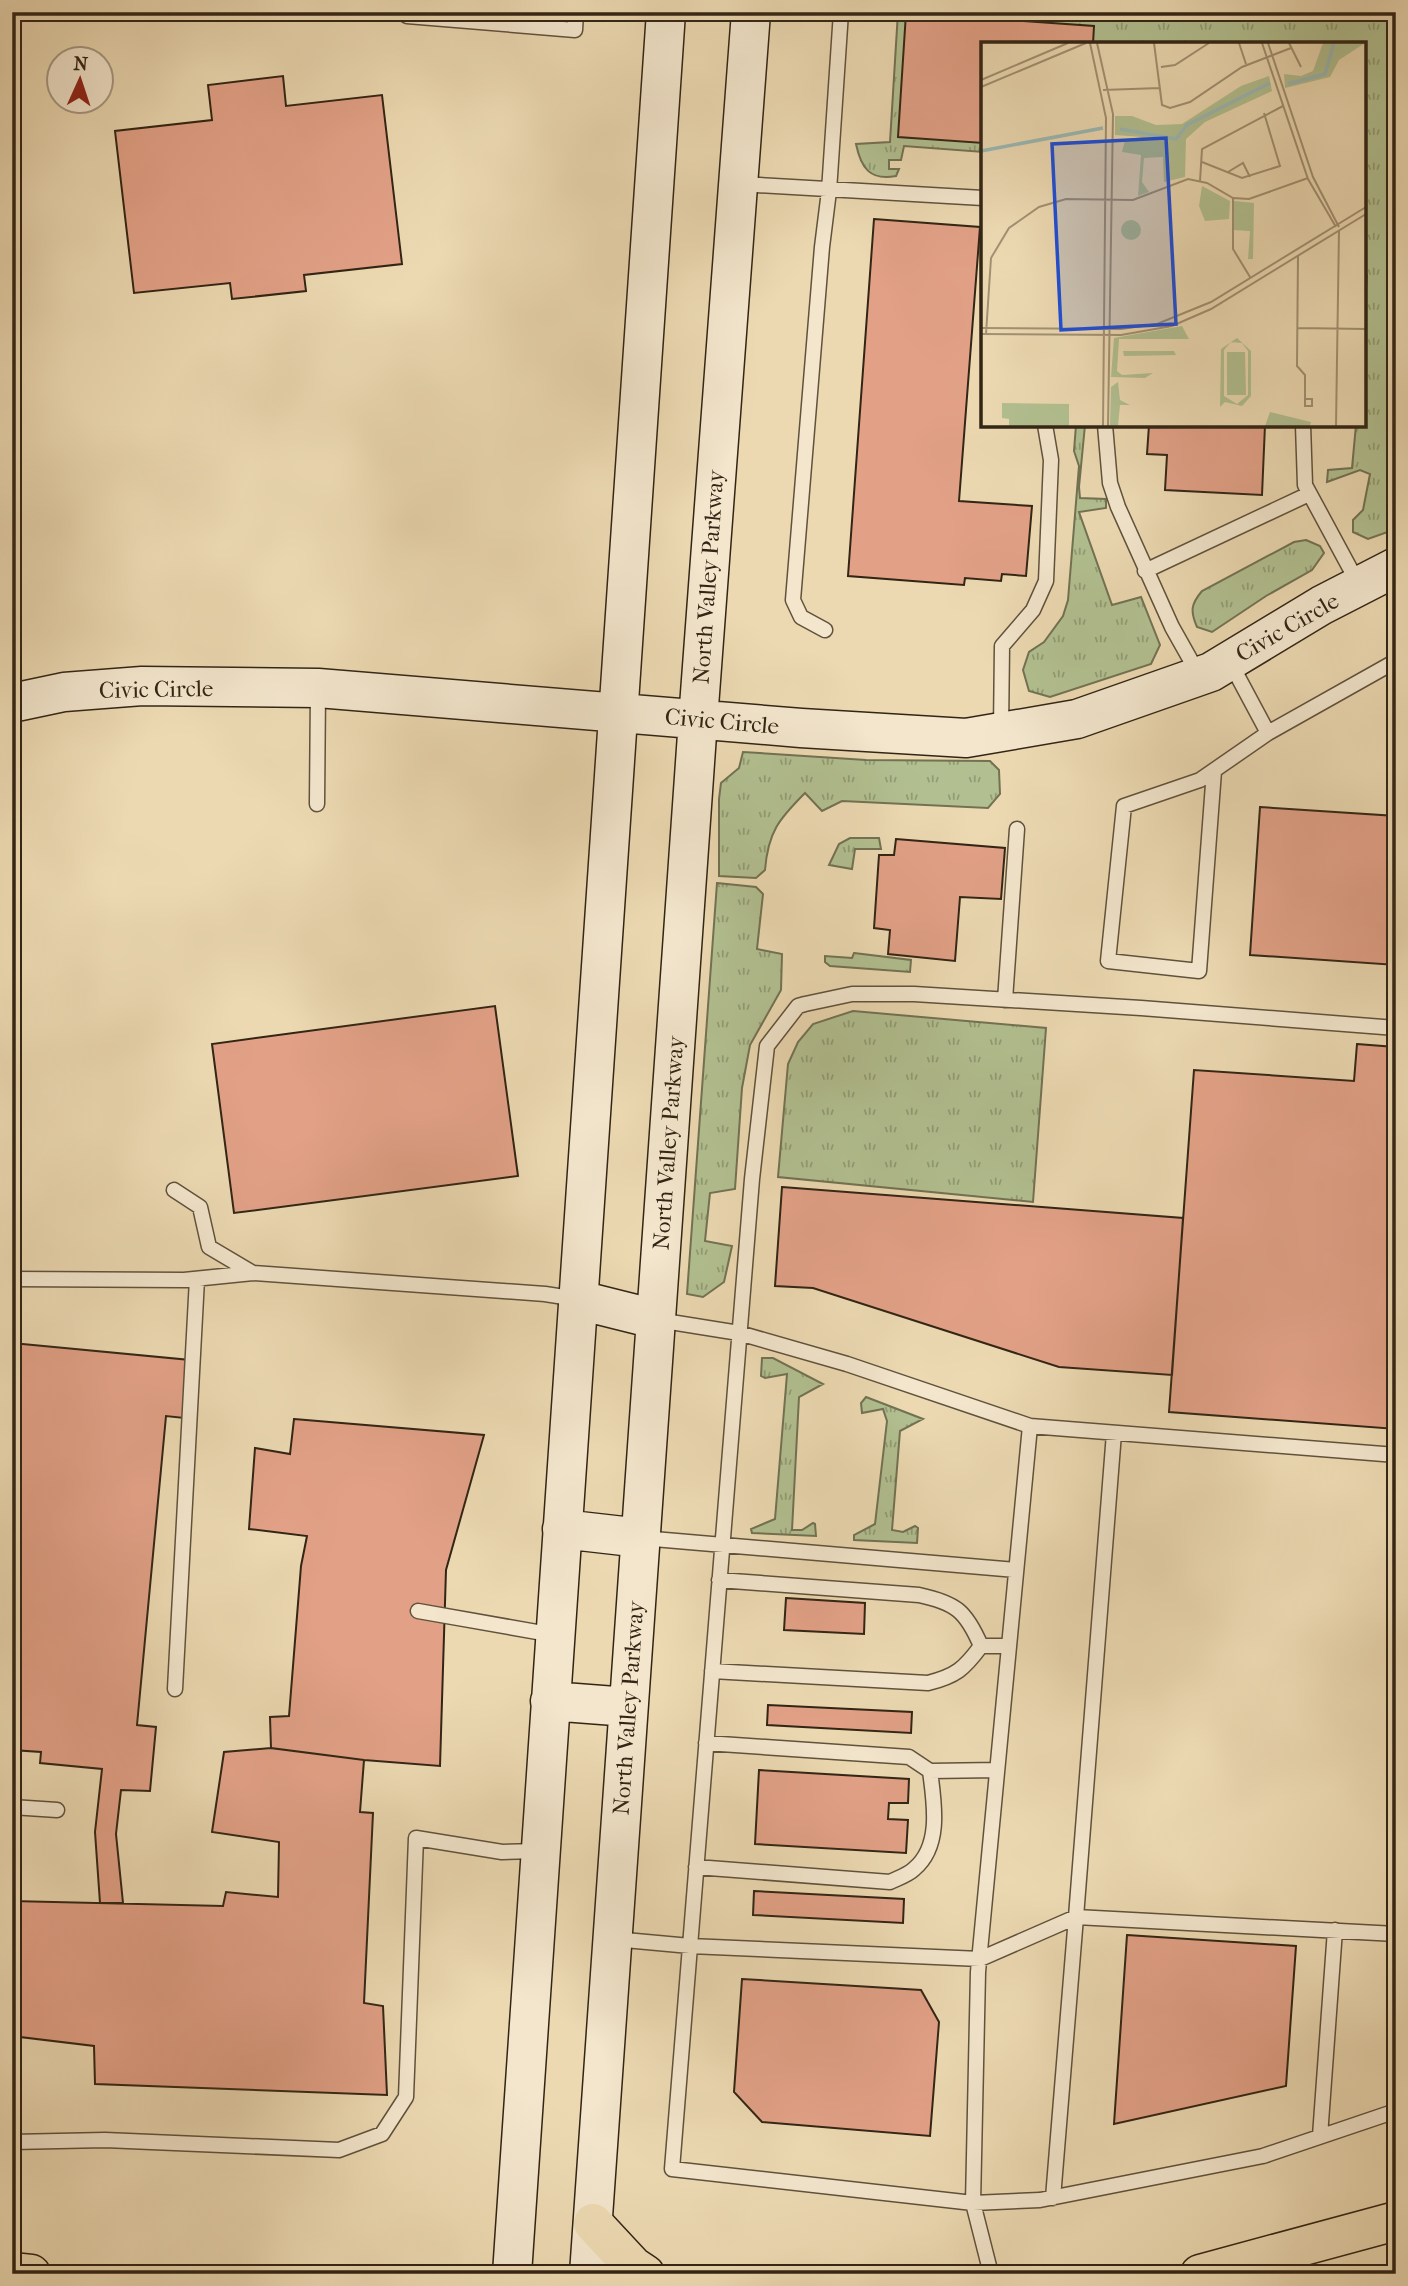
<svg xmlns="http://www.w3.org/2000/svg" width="1408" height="2286" viewBox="0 0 1408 2286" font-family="'IM FELL French Canon',serif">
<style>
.grass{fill:url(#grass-tufts);stroke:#727253;stroke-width:2}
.building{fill:#e2a187;stroke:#322515;stroke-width:2}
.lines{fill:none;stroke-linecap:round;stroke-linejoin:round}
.lane-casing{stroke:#60523c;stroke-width:17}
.secondary-casing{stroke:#322515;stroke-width:41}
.primary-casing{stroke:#322515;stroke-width:41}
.lane{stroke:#f3e6cd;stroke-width:14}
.secondary{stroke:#f3e6cd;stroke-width:38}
.primary{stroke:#ecd9b2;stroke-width:38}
.labels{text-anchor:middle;stroke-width:5;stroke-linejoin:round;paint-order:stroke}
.street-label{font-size:23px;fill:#322515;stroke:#f3e6cd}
.inset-river{fill:none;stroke:#9bb9b4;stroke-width:3.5}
.inset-road{fill:none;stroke:#a29173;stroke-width:2}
.view{fill:#1d4ed8;fill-opacity:0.15;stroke:#1d4ed8;stroke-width:3.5}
.inset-edge{fill:none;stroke:#322515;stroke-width:3.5}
</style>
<defs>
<pattern id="grass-tufts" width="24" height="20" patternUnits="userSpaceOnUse" patternTransform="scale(1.75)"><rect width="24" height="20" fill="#b2c091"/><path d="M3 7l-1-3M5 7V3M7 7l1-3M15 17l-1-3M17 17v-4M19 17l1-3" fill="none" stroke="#919c75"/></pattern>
</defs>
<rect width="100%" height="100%" fill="#ecd9b2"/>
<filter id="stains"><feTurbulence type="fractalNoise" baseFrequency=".00286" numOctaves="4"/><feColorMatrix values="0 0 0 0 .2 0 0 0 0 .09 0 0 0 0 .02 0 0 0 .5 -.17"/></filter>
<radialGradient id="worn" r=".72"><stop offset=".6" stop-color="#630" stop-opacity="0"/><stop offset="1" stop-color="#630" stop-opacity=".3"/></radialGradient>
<path class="grass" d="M 898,12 L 1078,12 L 1107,15 L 1108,12 L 1396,12 L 1396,529 L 1368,539 L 1353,532 L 1353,520 L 1363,510 L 1370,474 L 1360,470 L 1327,482 L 1328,470 L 1352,468 L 1356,425 L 1364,425 L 1364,315 L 1367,275 L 1364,274 L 1364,44 L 983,44 L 983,152 L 904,146 L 901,160 L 889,160 L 889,169 L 899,169 L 896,176 C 870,181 861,168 856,144 L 890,142 Z
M 1076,425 L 1085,425 L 1079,487 L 1080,498 L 1106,499 L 1106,508 L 1079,512 L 1112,605 L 1141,597 L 1160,645 L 1151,664 L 1050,697 L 1029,691 L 1023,670 L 1029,652 L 1044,642 L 1063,616 L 1068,600 L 1079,466 L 1074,451 Z
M 1306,540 L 1320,546 L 1324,553 L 1312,570 L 1266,596 L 1212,632 L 1197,627 C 1190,611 1191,604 1202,591 L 1294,542 Z
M 743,752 L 866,760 L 990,761 L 999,770 L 1000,794 L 988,808 L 842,801 L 822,811 L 805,793 C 779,819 768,832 765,870 L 756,878 L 719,876 L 719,799 L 721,783 L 739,768 Z
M 850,838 L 879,838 L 881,849 L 855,849 L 852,869 L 829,865 L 839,844 Z
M 717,883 L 756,887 L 763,894 L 757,949 L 782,954 L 781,990 L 750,1045 L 742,1088 L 735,1189 L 710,1193 L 705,1241 L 732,1246 L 724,1282 L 703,1297 L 687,1294 Z
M 854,953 L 911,960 L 910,972 L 830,966 L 825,962 L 825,956 L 852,958 Z
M 853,1011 L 1046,1028 L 1033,1202 L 778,1177 L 788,1064 L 798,1042 L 813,1024 Z
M 762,1358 L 773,1358 L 823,1384 L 799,1397 L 792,1530 L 802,1530 L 813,1523 L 815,1524 L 816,1536 L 752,1533 L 751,1529 L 775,1519 L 787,1374 L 765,1378 L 761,1376 Z
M 866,1397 L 923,1419 L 900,1431 L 892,1530 L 903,1532 L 915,1526 L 918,1528 L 917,1543 L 854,1540 L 854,1535 L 875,1524 L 887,1421 L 883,1409 L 862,1413 L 861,1403 Z"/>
<path class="building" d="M 465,12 L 551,12 L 551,18 Z
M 906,13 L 1094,26 L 1093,44 L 983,44 L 983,143 L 898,137 Z
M 283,76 L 286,106 L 382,95 L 402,264 L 304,275 L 306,291 L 232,299 L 230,283 L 134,293 L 115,131 L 212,120 L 208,85 Z
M 874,219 L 980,227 L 959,501 L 1032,506 L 1026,576 L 1002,574 L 1001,581 L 965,578 L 964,585 L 848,576 Z
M 1149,425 L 1265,425 L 1262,495 L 1165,490 L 1167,455 L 1147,454 Z
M 1260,807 L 1396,816 L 1396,965 L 1250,955 Z
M 896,839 L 1005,848 L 1001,899 L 960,897 L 955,961 L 888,954 L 890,930 L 874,928 L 879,855 L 894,855 Z
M 495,1006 L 518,1176 L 234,1213 L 212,1044 Z
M 1357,1044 L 1395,1047 L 1394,1056 L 1396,1056 L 1396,1429 L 1169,1412 L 1194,1070 L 1354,1081 Z
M 782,1187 L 1183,1218 L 1172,1375 L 1059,1367 L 813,1288 L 775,1286 Z
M 12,1343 L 190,1360 L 184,1418 L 166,1416 L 137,1725 L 156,1727 L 150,1791 L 121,1790 L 116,1834 L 123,1903 L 100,1903 L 95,1832 L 102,1769 L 40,1763 L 41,1752 L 12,1750 Z
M 294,1419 L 484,1435 L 446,1570 L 440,1766 L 364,1760 L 271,1748 L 270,1717 L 289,1716 L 301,1566 L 307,1536 L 249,1529 L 255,1448 L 290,1454 Z
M 786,1598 L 865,1603 L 864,1634 L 784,1630 Z
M 768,1705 L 912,1712 L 911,1733 L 767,1725 Z
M 271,1748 L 364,1760 L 360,1812 L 373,1813 L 364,2003 L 383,2006 L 387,2095 L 95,2084 L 94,2046 L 12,2036 L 12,1901 L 223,1906 L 226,1892 L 278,1897 L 279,1842 L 212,1832 L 224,1752 Z
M 759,1770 L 909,1779 L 908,1803 L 889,1803 L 888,1819 L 908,1820 L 906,1853 L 755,1844 Z
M 754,1891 L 904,1899 L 903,1923 L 753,1915 Z
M 1127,1935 L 1296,1946 L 1286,2086 L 1114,2124 Z
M 742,1979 L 921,1990 L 939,2022 L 930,2136 L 762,2122 L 734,2092 Z"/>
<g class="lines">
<defs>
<path id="lane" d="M 401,12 L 407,16 L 575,30 L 576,12
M 740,184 L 983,198
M 1105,425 L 1110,483 L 1118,507 L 1172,627 L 1199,675
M 1303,425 L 1305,485 L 1359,585
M 1145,571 L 1309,494
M 825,630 L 801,617 L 793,600 L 822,247 L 829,191 L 841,12
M 1230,662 L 1268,733 L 1396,661
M 1001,730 L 1002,646 L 1033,610 L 1046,581 L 1051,460 L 1045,425
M 1214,771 L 1199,971 L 1108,961 L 1124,806 L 1200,780 L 1268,733
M 317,804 L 318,690
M 1005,1000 L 1017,829
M 174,1190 L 200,1207 L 209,1247 L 253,1273 L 545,1294 L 577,1299
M 12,1279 L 184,1280 L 253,1273
M 658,1320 L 739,1333 L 847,1364 L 1030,1426 L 978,1972 L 973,2203 L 1040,2200 L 1263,2156 L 1396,2111
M 1030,1426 L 1396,1455
M 642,1538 L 1016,1570
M 418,1611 L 554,1635
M 981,1646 L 1009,1646
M 712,1671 L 928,1683 C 956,1676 964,1669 981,1646 C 966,1611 956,1603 919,1595 L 719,1580
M 175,1689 L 197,1279
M 930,1771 L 997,1770
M 12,1807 L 57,1810
M 696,1867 L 890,1882 C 898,1878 908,1875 914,1869 C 942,1846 934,1802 930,1771 L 909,1757 L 706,1743
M 614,1939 L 690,1946 L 980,1959 L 1076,1917 L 1114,1433
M 1320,2136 L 1335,1930
M 12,2142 L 105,2140 L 339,2150 L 382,2134 L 406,2097 L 416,1838 L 502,1852 L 539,1851
M 1053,2198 L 1076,1917 L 1396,1934
M 991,2274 L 973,2203 L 672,2169 L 752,1179 L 767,1046 L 798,1006 L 805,1004 L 852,994 L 914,994 L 1141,1008 L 1396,1028"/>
<path id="secondary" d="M 12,703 L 64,692 L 142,686 L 318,688 L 801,728 L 966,738 L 1077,719 L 1211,672 L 1322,605 L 1396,567
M 579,1300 L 655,1319
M 562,1529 L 641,1538
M 550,1701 L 628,1707
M 512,2274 L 666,12
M 589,2274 L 698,720 L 751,12"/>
<path id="primary" d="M 593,2223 L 633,2266 L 645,2274
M 12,2272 L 31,2274
M 1200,2274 L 1396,2221"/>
</defs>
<use href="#lane" class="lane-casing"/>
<use href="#secondary" class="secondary-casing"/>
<use href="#primary" class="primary-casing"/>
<use href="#lane" class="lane"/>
<use href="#secondary" class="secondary"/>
<use href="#primary" class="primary"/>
</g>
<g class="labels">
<g class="street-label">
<text transform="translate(708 577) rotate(-86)" y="8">North Valley Parkway</text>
<text transform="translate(1287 627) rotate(-30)" y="8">Civic Circle</text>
<text transform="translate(156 689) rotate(-1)" y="8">Civic Circle</text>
<text transform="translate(722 721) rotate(5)" y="8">Civic Circle</text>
<text transform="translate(668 1143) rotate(-86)" y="8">North Valley Parkway</text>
<text transform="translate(628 1708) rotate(-86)" y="8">North Valley Parkway</text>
</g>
</g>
<g transform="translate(981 42)">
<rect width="385" height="385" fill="#ecd9b2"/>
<path d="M 288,34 L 291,49 L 224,80 L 205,97 L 204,135 L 183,140 L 182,115 L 163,116 L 161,140 L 168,150 L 157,154 L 160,113 L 141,110 L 144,98 L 161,95 L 134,93 L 134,74 L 151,74 L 175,83 L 201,82 L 260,44 ZM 221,144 L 249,159 L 248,177 L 224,179 L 218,164 ZM 253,159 L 273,161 L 272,217 L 267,217 L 269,189 L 252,188 ZM140 188a10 10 0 1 1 20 0a10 10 0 1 1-20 0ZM 201,284 L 208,297 L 138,297 L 136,329 L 141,333 L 172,331 L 164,336 L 130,335 L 133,296 ZM 142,309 L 193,309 L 195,313 L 143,314 ZM 137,340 L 139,358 L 149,363 L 139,363 L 137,384 L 129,384 L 130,345 ZM 21,361 L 88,362 L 88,384 L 28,384 L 28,377 L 21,376 Z" fill="#b2c091"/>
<path d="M 342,1 L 384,1 L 358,18 L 349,35 L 304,46 L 303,32 L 320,34 L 332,29 Z" fill="#b2c091"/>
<path d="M 256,296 L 270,309 L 270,354 L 261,364 L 244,360 L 239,365 L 240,307 ZM 250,300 L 261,301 L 267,309 L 267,353 L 256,362 L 243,354 L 243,308 ZM 246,310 L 264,310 L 265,353 L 246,353 ZM 289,370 L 330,380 L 329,384 L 284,384 Z" fill="#b2c091" fill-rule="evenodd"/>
<path class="inset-river" d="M 307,42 L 344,32 L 353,1M 139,87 L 195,97 L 206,83 L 289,41M 0,109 L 122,86"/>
<path class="inset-road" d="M 109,1 L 125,76 L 122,384M 116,1 L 132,72 L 127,384M 173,1 L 181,63 L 189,66 L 209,60 L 261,25 L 310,6M 258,1 L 265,22M 281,1 L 327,137 L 355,185M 287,1 L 332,135 L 358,185M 308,1 L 320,25M 180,25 L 194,23 L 228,1M 0,38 L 87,1M 0,45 L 105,1M 122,48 L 179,46M 221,120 L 261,136 L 299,124 L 283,71M 247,130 L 262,121 L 269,135M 219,139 L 221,107 L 302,64M 252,156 L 252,207 L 269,235M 317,213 L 316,324 L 324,333 L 324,364 L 331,364 L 331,357 L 324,357M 0,286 L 140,287 L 176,282 L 230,260 L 385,165M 317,286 L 385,287M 0,292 L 140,293 L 191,284 L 230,267 L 385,172M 5,292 L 10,216 L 28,186 L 58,165 L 85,157 L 152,158 L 207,137 L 226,141 L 252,156 L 268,157 L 327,136M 355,384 L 358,188"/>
<path class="view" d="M 185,96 L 195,282 L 80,288 L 71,102 Z"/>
<rect width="385" height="385" class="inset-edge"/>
</g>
<rect width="1408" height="2286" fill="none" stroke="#ecd9b2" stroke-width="42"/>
<rect x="14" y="14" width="1380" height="2258" fill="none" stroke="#322515" stroke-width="3.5"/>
<rect x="21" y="21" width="1366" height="2244" fill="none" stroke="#322515" stroke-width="2"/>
<g transform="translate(80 80) rotate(3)"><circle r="33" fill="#f3e6cd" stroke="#a69983" stroke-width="2"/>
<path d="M0-5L12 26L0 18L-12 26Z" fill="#8f2418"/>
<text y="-10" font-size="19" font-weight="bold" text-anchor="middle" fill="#322515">N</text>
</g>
<rect width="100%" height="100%" filter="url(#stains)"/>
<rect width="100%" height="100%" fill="url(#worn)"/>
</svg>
